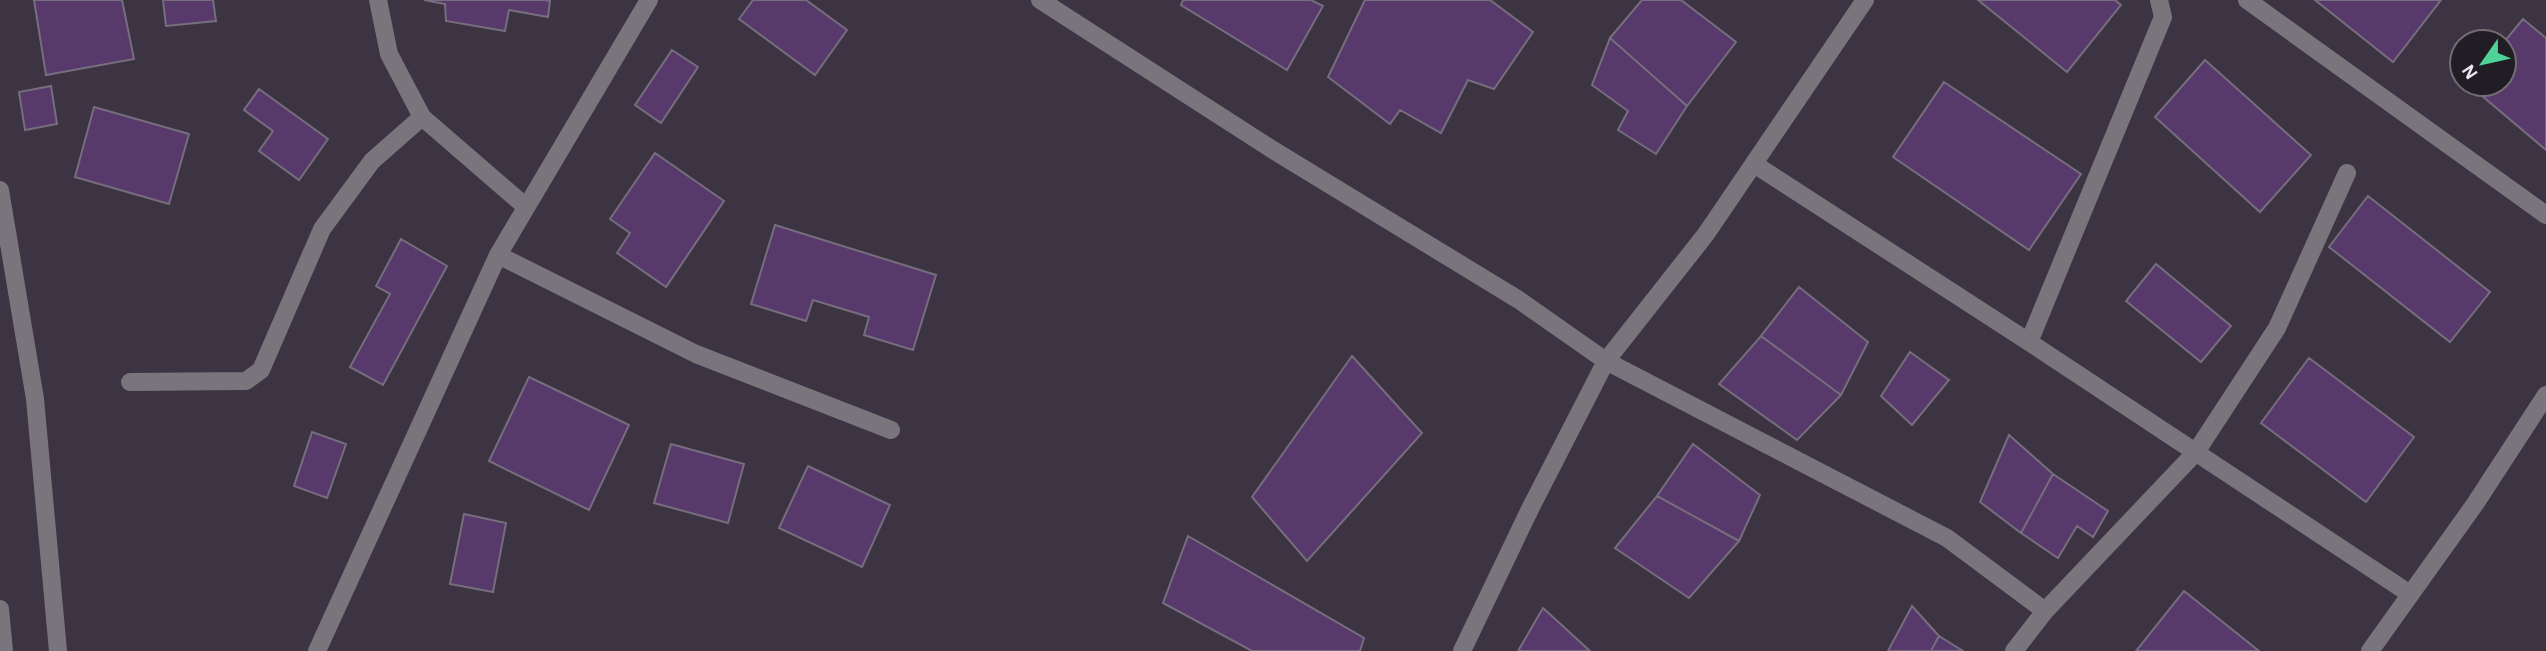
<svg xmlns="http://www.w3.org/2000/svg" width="2546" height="651" viewBox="0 0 2546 651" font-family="'Alegreya Sans',sans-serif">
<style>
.building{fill:#57396c;stroke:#766d7d;stroke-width:2}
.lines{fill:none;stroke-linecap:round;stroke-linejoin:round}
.minor{stroke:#79757d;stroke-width:18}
</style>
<rect width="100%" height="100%" fill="#3c3442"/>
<path class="building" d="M 34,0 L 122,0 L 134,59 L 46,75 Z
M 163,0 L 213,0 L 216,21 L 166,26 Z
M 424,0 L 544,0 L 550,1 L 548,17 L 509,10 L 505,31 L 446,21 L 445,4 Z
M 753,0 L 806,0 L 847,30 L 815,75 L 739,19 Z
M 1183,0 L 1311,0 L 1323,6 L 1287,70 L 1181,5 Z
M 1365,0 L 1490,0 L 1533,32 L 1494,89 L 1468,80 L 1441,133 L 1400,110 L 1390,124 L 1328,77 Z
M 1642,0 L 1681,0 L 1736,42 L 1687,106 L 1610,38 Z
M 1978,0 L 2115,0 L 2121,5 L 2067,72 Z
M 2315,0 L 2441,0 L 2393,62 Z
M 2523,19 L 2546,38 L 2546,150 L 2468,84 L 2504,84 L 2504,42 Z
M 1610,38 L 1687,106 L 1656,154 L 1618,130 L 1628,111 L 1592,85 Z
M 672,50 L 698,67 L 661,123 L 635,105 Z
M 2205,60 L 2311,155 L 2260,212 L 2155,117 Z
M 1944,82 L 2081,174 L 2029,250 L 1893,157 Z
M 51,86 L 57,124 L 25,130 L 19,92 Z
M 259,89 L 328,139 L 299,180 L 259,151 L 273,131 L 244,110 Z
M 94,107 L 189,134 L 169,204 L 75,177 Z
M 655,153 L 724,201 L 666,287 L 617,253 L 630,233 L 610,219 Z
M 2368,196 L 2490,292 L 2450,342 L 2329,247 Z
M 775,225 L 936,275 L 913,350 L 864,335 L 869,317 L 813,300 L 806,321 L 751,304 Z
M 401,239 L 447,266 L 383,385 L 350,367 L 390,294 L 376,286 Z
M 2156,264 L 2231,326 L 2201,362 L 2126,301 Z
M 1799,287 L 1868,342 L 1841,395 L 1761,336 Z
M 1761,336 L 1841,395 L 1797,440 L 1719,384 Z
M 1910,352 L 1949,380 L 1912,425 L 1881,396 Z
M 1352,356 L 1422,433 L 1307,561 L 1252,497 Z
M 2309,358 L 2414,437 L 2366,502 L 2261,423 Z
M 529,377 L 629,425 L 589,510 L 489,461 Z
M 312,432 L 346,444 L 327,498 L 294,486 Z
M 2009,435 L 2053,474 L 2021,533 L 1980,502 Z
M 671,444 L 744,464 L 728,523 L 654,503 Z
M 1693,444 L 1760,495 L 1739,541 L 1657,496 Z
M 808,466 L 890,505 L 862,567 L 779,528 Z
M 2053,474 L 2108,511 L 2093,537 L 2077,526 L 2058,558 L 2021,533 Z
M 1657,496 L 1739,541 L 1689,598 L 1615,548 Z
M 464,514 L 506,523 L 493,592 L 450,584 Z
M 1188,536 L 1364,638 L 1360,651 L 1252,651 L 1163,603 Z
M 2184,591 L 2259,651 L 2136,651 Z
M 1912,606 L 1939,636 L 1931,651 L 1888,651 Z
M 1543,608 L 1590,651 L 1518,651 Z
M 1939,636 L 1963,651 L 1931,651 Z"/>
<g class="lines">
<path class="minor" d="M 378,0 L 389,54 L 422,117 L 525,206
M 1040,0 L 1273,150 L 1519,300 L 1606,361 L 1947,538 L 2045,611
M 2247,0 L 2546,215
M 1754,164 L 2029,342 L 2410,594
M 0,190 L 35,399 L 58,651
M 498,255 L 696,354 L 891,430
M 2029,342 L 2163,17 L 2159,0
M 130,382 L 246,381 L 261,370 L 322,229 L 372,161 L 422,117
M 0,609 L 4,651
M 317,651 L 498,255 L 649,0
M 1462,651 L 1530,509 L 1606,361 L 1706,234 L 1865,0
M 2014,651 L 2045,611 L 2196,452 L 2277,328 L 2347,173
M 2370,651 L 2475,504 L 2546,395"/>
</g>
<g transform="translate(2483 63) rotate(236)"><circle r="33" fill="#211d24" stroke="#726d75" stroke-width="2"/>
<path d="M0-5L12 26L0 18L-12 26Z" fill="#51d398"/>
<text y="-10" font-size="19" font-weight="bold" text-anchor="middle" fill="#ebe6ef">N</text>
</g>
</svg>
